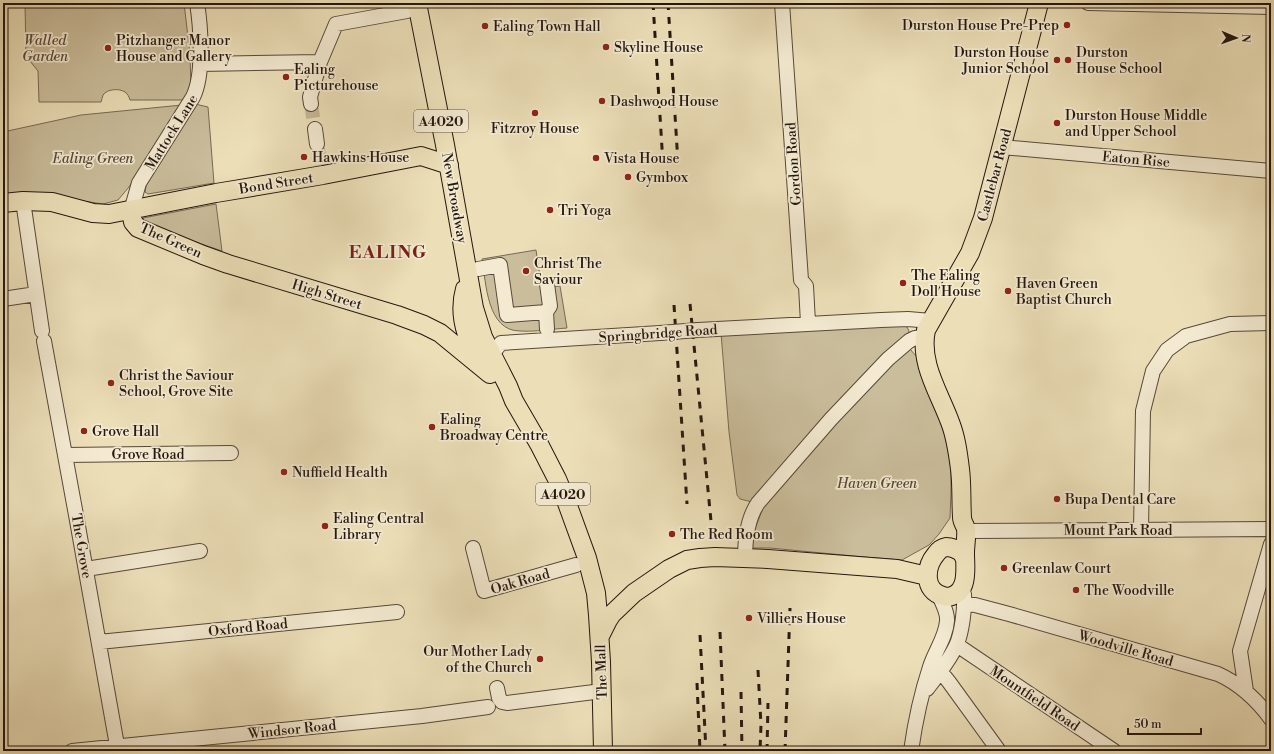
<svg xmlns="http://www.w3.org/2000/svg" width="1274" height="754" viewBox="0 0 1274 754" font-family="'Libre Bodoni',serif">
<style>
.green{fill:#cabd9b;stroke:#776a55}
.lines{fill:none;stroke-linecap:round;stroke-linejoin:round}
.minor-tunnel{stroke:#c4b796;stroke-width:14;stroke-dasharray:14 7;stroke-linecap:butt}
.minor-casing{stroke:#564939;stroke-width:16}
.major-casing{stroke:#24170f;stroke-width:20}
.minor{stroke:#f3ead1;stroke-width:14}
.major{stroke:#ecdfb8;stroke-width:18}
.rail{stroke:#24170f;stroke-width:3;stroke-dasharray:7 7;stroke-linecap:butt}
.minor-bridge-casing{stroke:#564939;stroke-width:16;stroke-linecap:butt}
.minor-bridge{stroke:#f3ead1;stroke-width:14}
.poi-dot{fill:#8f2418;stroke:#f3ead1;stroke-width:1.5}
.labels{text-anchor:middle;stroke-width:3.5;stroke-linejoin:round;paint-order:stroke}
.shield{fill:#f3ead1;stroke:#625649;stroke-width:1}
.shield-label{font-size:13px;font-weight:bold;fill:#24170f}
.poi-label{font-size:14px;fill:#24170f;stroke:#f3ead1;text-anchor:start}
.park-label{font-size:14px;font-style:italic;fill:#564939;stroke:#f3ead1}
.street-label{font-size:14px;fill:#24170f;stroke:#f3ead1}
.district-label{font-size:18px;font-weight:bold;letter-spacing:1px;fill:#7a1f14;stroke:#f3ead1}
</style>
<rect width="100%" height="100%" fill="#ecdfb8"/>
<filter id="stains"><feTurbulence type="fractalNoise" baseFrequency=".005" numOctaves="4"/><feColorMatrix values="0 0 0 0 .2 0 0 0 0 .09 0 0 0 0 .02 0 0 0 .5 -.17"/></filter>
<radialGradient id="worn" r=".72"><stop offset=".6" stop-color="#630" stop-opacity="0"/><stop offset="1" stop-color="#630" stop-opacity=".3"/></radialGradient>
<path class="green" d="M 25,3 L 184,3 L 190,54 L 191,90 L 184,100 L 130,100 C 129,97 128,94 125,92 C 119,88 107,89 103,95 C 102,97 102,100 101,102 L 39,102 L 38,71 L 26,56 Z
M 195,104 L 208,107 L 214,183 L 148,194 L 145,192 L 147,181 Z
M 182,105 L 129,187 L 118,200 L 103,204 L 30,193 L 3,195 L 3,132 L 81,115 Z
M 216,204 L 222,251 L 143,224 L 143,218 Z
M 536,250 L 541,283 L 550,287 L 560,286 L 567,328 C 551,329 536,332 520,331 C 487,331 486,283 482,259 Z
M 901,324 L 907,327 L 909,331 L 908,335 L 752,502 L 740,499 L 737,495 L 729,432 L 721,333 Z
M 909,348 L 917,357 L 945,434 L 951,455 L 951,493 L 950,518 L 939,534 L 929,545 L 902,560 L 864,557 L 770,548 L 751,548 L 752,537 L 764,505 L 850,400 Z"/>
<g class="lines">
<path class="minor-tunnel" d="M 311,104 L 315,129
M 317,144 L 321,165"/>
<defs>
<path id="minor" d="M 782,3 L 801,280 L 806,286 L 808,323
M 1088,3 L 1271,7
M 200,64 L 320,62 L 336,24 L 407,11
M 311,104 L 310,97 L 320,62
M 315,129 L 317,144
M 1001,147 L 1271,171
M 23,201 L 42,331
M 131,211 L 139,183 L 193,97 C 204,75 201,28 197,3
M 478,269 L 500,265 L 507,315 L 546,312 L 550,306 L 547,284
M 3,299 L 36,294
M 546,312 L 547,329
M 698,330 L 881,320 L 908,319 L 931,321
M 44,341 L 76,515 L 118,751
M 489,362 L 492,354 L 501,343 L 660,333
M 65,455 L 231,453
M 1141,530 L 1143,411 L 1153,371 L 1167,350 L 1186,336 L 1230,324 L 1271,323
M 966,531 L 1271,529
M 473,548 L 484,591 L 576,565
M 745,559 C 745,540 747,519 758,503 L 831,419 L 888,359 L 909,341 L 915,338 L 924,337
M 86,569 L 200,551
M 965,604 L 975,605 L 1009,614 L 1218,674 C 1240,684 1257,700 1271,719
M 99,642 L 397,612
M 957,645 L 1114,751
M 932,667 L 945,677 L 949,682 L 999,751
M 497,688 L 499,698 L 502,702 L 507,703 L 602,691
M 927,689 C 937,676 949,661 956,646 C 962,633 965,608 964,594
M 1246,691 L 1240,651 L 1271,544
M 72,751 L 422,716 L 488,707
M 911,751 C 915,723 921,694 930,667 C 935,651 946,637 947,621 C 948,612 942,603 939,595"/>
<path id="major" d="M 417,3 L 445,145 L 474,308 L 483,337 L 508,386 L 514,401 L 539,444 L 557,479 L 567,503 L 587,558 L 596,593 L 598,615 L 601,662 L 603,751
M 3,203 L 23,201 L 52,202 L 93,213 L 109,214 L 216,193 L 323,175 L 421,156 L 449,165
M 131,211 L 133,222 L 138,228 L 203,255 L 228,264 L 397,315 L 424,325 L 440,333 L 490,374
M 465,289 C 458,314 466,339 480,361
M 965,559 L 962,553 C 958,550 951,547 946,547 C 941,548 938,551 936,554 C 925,567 923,591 943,596 C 946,597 949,597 952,596 C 969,590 965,567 965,553 C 965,545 967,536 966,529 C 965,525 962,522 962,517 C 961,501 962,485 960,469 C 958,453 956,437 950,422 C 939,392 919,363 926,330 L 970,253 L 983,218 L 1039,3
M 600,636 L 608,620 L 612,614 L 634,593 L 669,569 L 687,560 L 700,558 L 715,557 L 768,559 L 897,569 L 927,576"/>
</defs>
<use href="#minor" class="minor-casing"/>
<use href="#major" class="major-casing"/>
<use href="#minor" class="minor"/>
<use href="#major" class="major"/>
<path class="rail" d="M 653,3 L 663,164
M 668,3 L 678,163
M 690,304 L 711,521
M 674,305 L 687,504
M 720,632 L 725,751
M 700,635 L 706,751
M 758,670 L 761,725 L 760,751
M 697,683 L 700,751
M 741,692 L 742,751
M 767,751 L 768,703
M 785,751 L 790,608"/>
<defs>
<path id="minor-bridge" d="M 660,333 L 698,330"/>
</defs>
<use href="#minor-bridge" class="minor-bridge-casing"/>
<use href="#minor-bridge" class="minor-bridge"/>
</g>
<g class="poi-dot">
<circle cx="1067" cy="25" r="4"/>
<circle cx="485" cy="26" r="4"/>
<circle cx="606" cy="47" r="4"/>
<circle cx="108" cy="48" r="4"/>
<circle cx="1057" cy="60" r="4"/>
<circle cx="1068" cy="60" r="4"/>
<circle cx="286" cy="77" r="4"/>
<circle cx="602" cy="101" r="4"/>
<circle cx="535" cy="113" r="4"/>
<circle cx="1057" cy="123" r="4"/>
<circle cx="304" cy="157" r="4"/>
<circle cx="596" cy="158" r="4"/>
<circle cx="628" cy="177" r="4"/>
<circle cx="550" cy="210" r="4"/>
<circle cx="526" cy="271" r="4"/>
<circle cx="903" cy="283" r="4"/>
<circle cx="1008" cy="291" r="4"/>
<circle cx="111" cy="383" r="4"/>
<circle cx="432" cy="427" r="4"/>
<circle cx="84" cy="431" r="4"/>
<circle cx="284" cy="472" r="4"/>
<circle cx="1057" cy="499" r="4"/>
<circle cx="325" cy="526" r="4"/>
<circle cx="672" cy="534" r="4"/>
<circle cx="1004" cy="568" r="4"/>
<circle cx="1076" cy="590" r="4"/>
<circle cx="749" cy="618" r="4"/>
<circle cx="540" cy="659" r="4"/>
</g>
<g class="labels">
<g class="shield">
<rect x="414" y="110" width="54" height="22" rx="3"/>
<rect x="536" y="483" width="54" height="22" rx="3"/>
</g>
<g class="shield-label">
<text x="441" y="126">A4020</text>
<text x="563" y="499">A4020</text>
</g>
<g class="poi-label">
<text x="1059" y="30" text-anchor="end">Durston House Pre-Prep</text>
<text x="493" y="31">Ealing Town Hall</text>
<text x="116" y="45">Pitzhanger Manor<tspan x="116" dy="16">House and Gallery</tspan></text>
<text x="614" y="52">Skyline House</text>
<text x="1049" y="57" text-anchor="end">Durston House<tspan x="1049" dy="16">Junior School</tspan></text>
<text x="1076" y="57">Durston<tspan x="1076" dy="16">House School</tspan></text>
<text x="294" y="74">Ealing<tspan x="294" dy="16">Picturehouse</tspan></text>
<text x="610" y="106">Dashwood House</text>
<text x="1065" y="120">Durston House Middle<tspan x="1065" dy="16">and Upper School</tspan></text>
<text x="535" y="133" text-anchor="middle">Fitzroy House</text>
<text x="312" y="162">Hawkins House</text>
<text x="604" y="163">Vista House</text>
<text x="636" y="182">Gymbox</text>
<text x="558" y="215">Tri Yoga</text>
<text x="534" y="268">Christ The<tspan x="534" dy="16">Saviour</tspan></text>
<text x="911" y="280">The Ealing<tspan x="911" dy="16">Doll House</tspan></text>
<text x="1016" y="288">Haven Green<tspan x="1016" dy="16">Baptist Church</tspan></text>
<text x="119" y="380">Christ the Saviour<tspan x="119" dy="16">School, Grove Site</tspan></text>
<text x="440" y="424">Ealing<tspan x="440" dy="16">Broadway Centre</tspan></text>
<text x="92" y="436">Grove Hall</text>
<text x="292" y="477">Nuffield Health</text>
<text x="1065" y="504">Bupa Dental Care</text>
<text x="333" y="523">Ealing Central<tspan x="333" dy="16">Library</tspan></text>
<text x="680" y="539">The Red Room</text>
<text x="1012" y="573">Greenlaw Court</text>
<text x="1084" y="595">The Woodville</text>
<text x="757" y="623">Villiers House</text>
<text x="532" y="656" text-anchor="end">Our Mother Lady<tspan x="532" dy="16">of the Church</tspan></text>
</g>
<g class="park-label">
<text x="45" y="45">Walled<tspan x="45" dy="16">Garden</tspan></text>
<text x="93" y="163">Ealing Green</text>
<text x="877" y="488">Haven Green</text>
</g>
<g class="street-label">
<text transform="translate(171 132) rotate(-58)" y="5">Mattock Lane</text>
<text transform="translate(1136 159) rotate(5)" y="5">Eaton Rise</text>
<text transform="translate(793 164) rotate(-94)" y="5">Gordon Road</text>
<text transform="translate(994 175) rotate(-75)" y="5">Castlebar Road</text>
<text transform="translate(276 183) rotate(-9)" y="5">Bond Street</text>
<text transform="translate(455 198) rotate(80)" y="5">New Broadway</text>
<text transform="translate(171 240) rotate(24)" y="5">The Green</text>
<text transform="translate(327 294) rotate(17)" y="5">High Street</text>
<text transform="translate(658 333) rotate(-4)" y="5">Springbridge Road</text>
<text x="148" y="459">Grove Road</text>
<text x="1118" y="535">Mount Park Road</text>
<text transform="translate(82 546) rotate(80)" y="5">The Grove</text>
<text transform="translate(520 581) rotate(-16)" y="5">Oak Road</text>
<text transform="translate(248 627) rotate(-6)" y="5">Oxford Road</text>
<text transform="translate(1126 648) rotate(16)" y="5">Woodville Road</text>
<text transform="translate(601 672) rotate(-92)" y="5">The Mall</text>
<text transform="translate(1035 698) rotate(34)" y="5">Mountfield Road</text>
<text transform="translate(292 729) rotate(-6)" y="5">Windsor Road</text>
</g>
<g class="district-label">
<text x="388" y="258">EALING</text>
</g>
</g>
<rect width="1274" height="754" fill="none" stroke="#ecdfb8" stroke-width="16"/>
<rect x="4" y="4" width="1266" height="746" fill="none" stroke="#24170f" stroke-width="2"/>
<rect x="8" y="8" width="1258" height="738" fill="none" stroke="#24170f"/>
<g transform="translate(1236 38) rotate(92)" stroke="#f3ead1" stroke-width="3" paint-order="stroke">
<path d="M0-3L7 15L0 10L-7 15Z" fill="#24170f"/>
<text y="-6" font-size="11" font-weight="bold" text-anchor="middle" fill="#24170f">N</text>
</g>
<path d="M1128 728v6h73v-6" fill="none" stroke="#24170f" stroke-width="2"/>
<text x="1134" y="728" font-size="12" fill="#24170f" stroke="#f3ead1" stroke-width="3" paint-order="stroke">50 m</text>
<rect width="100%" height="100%" filter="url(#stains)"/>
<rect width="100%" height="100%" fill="url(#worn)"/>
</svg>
